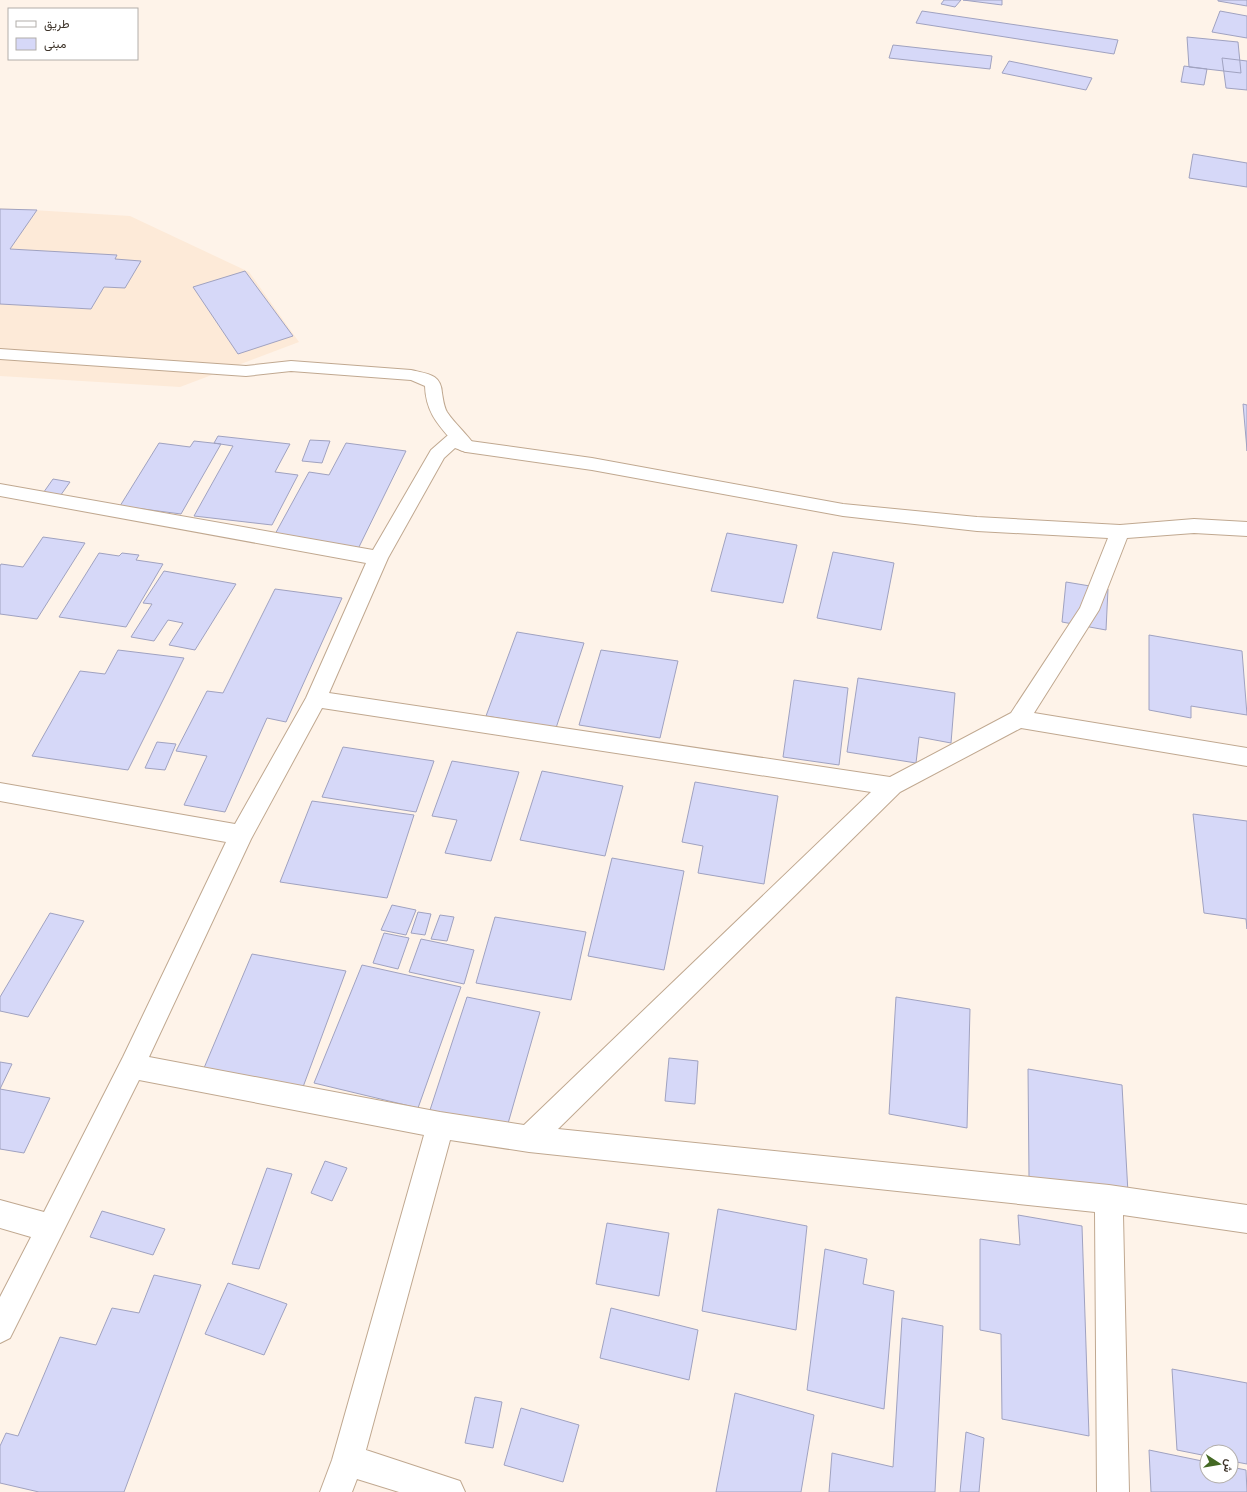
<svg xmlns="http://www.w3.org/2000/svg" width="1247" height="1492" viewBox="0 0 1247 1492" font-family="'PT Sans',Vazirmatn,sans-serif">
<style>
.built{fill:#fdead8}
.building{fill:#d6d8f8;stroke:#a0a2c0}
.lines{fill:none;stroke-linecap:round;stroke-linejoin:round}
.service-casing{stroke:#c0a890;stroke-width:2}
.minor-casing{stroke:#c0a890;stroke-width:2}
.service{fill:#fff;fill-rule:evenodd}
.minor{fill:#fff;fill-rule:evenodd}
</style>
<rect width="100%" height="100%" fill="#fef3e9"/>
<path class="built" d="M 0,208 L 130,216 L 249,272 L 299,342 L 180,387 L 0,376 Z"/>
<path class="building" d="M 944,0 L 961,0 L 955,7 L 941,4 Z
M 963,0 L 1002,0 L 1002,5 Z
M 1218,0 L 1247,0 L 1247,6 L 1218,1 Z
M 922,11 L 1118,40 L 1114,54 L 916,23 Z
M 1220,11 L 1247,16 L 1247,38 L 1212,32 Z
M 1187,37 L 1238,42 L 1241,73 L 1189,67 Z
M 893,45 L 992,56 L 990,69 L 889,58 Z
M 1222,58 L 1247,61 L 1247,90 L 1226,88 Z
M 1009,61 L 1092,78 L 1086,90 L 1002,73 Z
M 1184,66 L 1207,69 L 1204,85 L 1181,82 Z
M 1193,154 L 1247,163 L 1247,187 L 1189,178 Z
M 0,209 L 37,210 L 10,249 L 117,255 L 115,259 L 141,261 L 125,288 L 104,287 L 91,309 L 0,304 Z
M 245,271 L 293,336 L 238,354 L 193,287 Z
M 1243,404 L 1247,405 L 1247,451 L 1247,450 Z
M 218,436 L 290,444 L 275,472 L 298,475 L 272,525 L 194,516 L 233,446 L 214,443 Z
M 310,440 L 330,441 L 322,463 L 302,461 Z
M 194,441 L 221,444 L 181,514 L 120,506 L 159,443 L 190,447 Z
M 346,443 L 406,451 L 358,549 L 274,536 L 309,472 L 329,475 Z
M 53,479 L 70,482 L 58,499 L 41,496 Z
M 727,533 L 797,545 L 783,603 L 711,591 Z
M 43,537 L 85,543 L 37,619 L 0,614 L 0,566 L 1,564 L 23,567 Z
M 833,552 L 894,563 L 881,630 L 817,618 Z
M 99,553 L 119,556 L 122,553 L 139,555 L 136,560 L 163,564 L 126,627 L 59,617 Z
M 164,571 L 236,584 L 195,650 L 169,645 L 183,623 L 168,620 L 154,641 L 131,637 L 152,604 L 143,603 Z
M 1066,582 L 1108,589 L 1106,630 L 1062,622 Z
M 275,589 L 342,598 L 286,722 L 267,718 L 225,812 L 184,805 L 207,756 L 176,751 L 207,691 L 223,693 Z
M 517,632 L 584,643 L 556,728 L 486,716 Z
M 1149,635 L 1242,651 L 1247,715 L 1191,706 L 1191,718 L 1149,710 Z
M 118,650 L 184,658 L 128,770 L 32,756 L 80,671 L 105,674 Z
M 601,650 L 678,661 L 660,738 L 579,725 Z
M 858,678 L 955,693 L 951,743 L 919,737 L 916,763 L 847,752 Z
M 794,680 L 848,688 L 839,765 L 783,757 Z
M 157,742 L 176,744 L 165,770 L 145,768 Z
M 343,747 L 434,761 L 416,812 L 322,797 Z
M 452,761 L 519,772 L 491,861 L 445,853 L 457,820 L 432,816 Z
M 542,771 L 623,786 L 605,856 L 520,840 Z
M 695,782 L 778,796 L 764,884 L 698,873 L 703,846 L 682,842 Z
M 312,801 L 414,815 L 387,898 L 280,882 Z
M 1193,814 L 1247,821 L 1247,929 L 1246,919 L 1204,913 Z
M 612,858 L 684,871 L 664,970 L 588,956 Z
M 392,905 L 416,910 L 406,935 L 381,930 Z
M 418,912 L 431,914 L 425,935 L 411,933 Z
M 50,913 L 84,921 L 28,1017 L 0,1011 L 0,997 Z
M 440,915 L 454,917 L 447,941 L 431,939 Z
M 495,917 L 586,932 L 571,1000 L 476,983 Z
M 384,933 L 409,938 L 398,969 L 373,963 Z
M 421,939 L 474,950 L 464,984 L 409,972 Z
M 252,954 L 346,971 L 303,1087 L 204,1068 Z
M 362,965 L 461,987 L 418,1108 L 314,1083 Z
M 467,997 L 540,1012 L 507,1127 L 430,1110 Z
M 896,997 L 970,1009 L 967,1128 L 889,1114 Z
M 669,1058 L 698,1061 L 695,1104 L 665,1101 Z
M 0,1062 L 12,1064 L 0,1089 Z
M 1028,1069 L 1122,1085 L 1128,1193 L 1029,1177 Z
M 0,1089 L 50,1098 L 24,1153 L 0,1149 Z
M 325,1161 L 347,1168 L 332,1201 L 311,1193 Z
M 267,1168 L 292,1174 L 259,1269 L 232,1264 Z
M 718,1209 L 807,1226 L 796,1330 L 702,1311 Z
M 102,1211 L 165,1229 L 153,1255 L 90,1237 Z
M 1018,1215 L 1082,1226 L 1089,1436 L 1002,1419 L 1001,1334 L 980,1330 L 980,1239 L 1020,1245 Z
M 607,1223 L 669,1233 L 659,1296 L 596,1284 Z
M 825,1249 L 867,1259 L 863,1284 L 894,1291 L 884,1409 L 807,1390 Z
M 154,1275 L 201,1285 L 124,1492 L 39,1492 L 0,1483 L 0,1446 L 6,1433 L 18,1436 L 60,1337 L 96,1345 L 112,1308 L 139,1313 Z
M 228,1283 L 287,1304 L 264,1355 L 205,1334 Z
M 611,1308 L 698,1330 L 689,1380 L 600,1358 Z
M 902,1318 L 943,1326 L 935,1492 L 829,1492 L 832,1453 L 893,1467 Z
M 1172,1369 L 1247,1383 L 1247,1464 L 1231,1461 L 1231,1452 L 1207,1452 L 1207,1456 L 1177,1450 Z
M 735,1393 L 814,1415 L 801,1492 L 716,1492 Z
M 475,1397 L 502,1402 L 493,1448 L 465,1443 Z
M 521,1408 L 579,1425 L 563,1482 L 504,1465 Z
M 966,1432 L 984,1438 L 979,1492 L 960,1492 Z
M 1149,1450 L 1207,1462 L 1207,1476 L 1231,1476 L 1231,1467 L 1246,1470 L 1247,1492 L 1151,1492 Z"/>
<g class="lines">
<defs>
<path id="service" d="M 0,349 L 246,366 L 291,361 L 411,370 C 428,374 441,374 442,393 C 443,399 444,407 447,412 C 455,424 467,434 475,446 L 472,450 L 466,452 L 460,450 C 442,428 426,416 425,386 L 411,380 L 291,371 L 246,376 L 0,359 Z"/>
<path id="minor" d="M 453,434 L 470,441 L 592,458 L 843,504 L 977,517 L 1120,525 L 1194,519 L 1247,522 L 1247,536 L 1194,533 L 1127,538 L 1099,610 L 1034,713 L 1247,748 L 1247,766 L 1021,728 L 900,792 L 558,1129 L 1109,1185 L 1247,1205 L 1247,1233 L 1123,1215 L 1129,1492 L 1097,1492 L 1095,1212 L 529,1152 L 450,1140 L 366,1450 L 460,1481 L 465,1492 L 399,1492 L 357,1479 L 352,1492 L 320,1492 L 332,1460 L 424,1135 L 139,1080 L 10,1338 L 0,1343 L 0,1297 L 31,1237 L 0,1228 L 0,1200 L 44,1212 L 123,1057 L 226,842 L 0,801 L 0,783 L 235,824 L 306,698 L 366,563 L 0,496 L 0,484 L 373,550 L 431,450 L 447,436 ZM 455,448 L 466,452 L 592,470 L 843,516 L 977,531 L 1108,538 L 1080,608 L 1011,713 L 890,777 L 329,693 L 388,558 L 444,458 ZM 322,708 L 871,792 L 524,1125 L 440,1112 L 149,1057 L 251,839 Z"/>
</defs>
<use href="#service" class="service-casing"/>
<use href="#minor" class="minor-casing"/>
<use href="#service" class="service"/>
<use href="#minor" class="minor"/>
</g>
<rect x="8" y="8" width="130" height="52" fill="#ffffff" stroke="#b2aeaa"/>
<rect x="16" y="21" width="20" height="6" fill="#ffffff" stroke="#b2aeaa"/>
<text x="44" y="28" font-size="12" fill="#3e342a">طريق</text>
<rect x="16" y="38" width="20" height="12" fill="#d6d8f8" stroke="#b2aeaa"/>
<text x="44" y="48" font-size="12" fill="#3e342a">مبنى</text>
<g transform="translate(1219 1464) rotate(102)"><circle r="19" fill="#ffffff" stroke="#b2aeaa"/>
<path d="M0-3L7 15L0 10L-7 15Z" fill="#436923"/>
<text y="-6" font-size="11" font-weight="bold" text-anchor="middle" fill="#3e342a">ش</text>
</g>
</svg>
